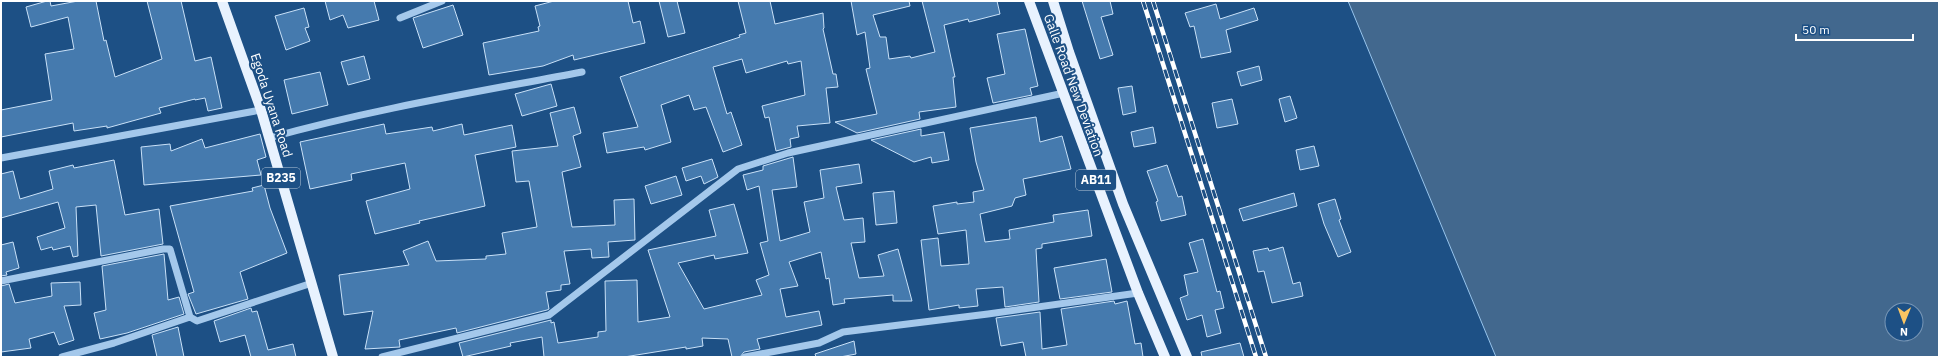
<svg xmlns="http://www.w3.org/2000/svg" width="1940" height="358" viewBox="0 0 1940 358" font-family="'IBM Plex Sans',sans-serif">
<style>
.water{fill:#42688e;stroke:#97c4ec;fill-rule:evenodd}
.building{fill:#457aae;stroke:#c9e1f8}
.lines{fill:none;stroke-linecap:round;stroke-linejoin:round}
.minor{stroke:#a4c8eb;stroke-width:7}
.major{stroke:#e8f2fe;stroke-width:10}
.rail-casing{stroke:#fff;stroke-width:4.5}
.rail{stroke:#1d5085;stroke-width:3;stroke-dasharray:9;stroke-linecap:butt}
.labels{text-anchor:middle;stroke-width:4;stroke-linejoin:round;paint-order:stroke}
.shield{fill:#1d5085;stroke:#bbcada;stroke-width:1}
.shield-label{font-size:12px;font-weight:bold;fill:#fff}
.street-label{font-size:13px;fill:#fff;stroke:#1d5085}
</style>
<rect width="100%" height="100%" fill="#1d5085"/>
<path class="water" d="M 1348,1 L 1939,1 L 1939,357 L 1496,357 ZM 1892,310 L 1916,310 L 1916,334 L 1892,334 Z"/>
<path class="building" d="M 47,1 L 50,1 L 51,6 L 78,1 L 96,1 L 104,41 L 106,40 L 115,77 L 162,59 L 147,1 L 181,1 L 195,61 L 211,57 L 222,108 L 208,111 L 205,98 L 195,100 L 195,99 L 159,108 L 161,113 L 107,128 L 107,126 L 74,131 L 73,123 L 1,137 L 1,110 L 52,100 L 45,54 L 74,49 L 68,17 L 31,27 L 26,7 Z
M 325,1 L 374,1 L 379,20 L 348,28 L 343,15 L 330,20 Z
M 554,1 L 628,1 L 633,23 L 640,21 L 645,43 L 574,60 L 573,55 L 543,66 L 489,75 L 483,43 L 539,31 L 538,27 L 540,26 L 535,6 Z
M 659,1 L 677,1 L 685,33 L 668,37 Z
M 738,1 L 770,1 L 775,24 L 823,13 L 824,28 L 823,29 L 833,74 L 836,74 L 838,87 L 826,88 L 830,123 L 797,126 L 799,137 L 790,139 L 791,147 L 776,151 L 769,117 L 765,118 L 762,106 L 805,95 L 801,61 L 788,64 L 787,61 L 746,73 L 742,59 L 713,67 L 727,114 L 731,112 L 742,145 L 723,152 L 706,107 L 694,110 L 689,95 L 661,105 L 671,142 L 645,150 L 644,147 L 607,153 L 603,133 L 638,127 L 620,77 L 740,37 L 739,35 L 746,33 Z
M 851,1 L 909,1 L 910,6 L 873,15 L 880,37 L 886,37 L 889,59 L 910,56 L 911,58 L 935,52 L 922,1 L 997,1 L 1000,14 L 969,22 L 968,19 L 944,25 L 955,77 L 953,77 L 956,107 L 919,112 L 920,119 L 857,133 L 835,122 L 877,114 L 866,69 L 870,68 L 865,32 L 857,35 Z
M 1082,1 L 1110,1 L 1113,14 L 1101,17 L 1113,55 L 1100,59 Z
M 1216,4 L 1220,19 L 1254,8 L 1258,20 L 1226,30 L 1231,52 L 1201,58 L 1194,26 L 1190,27 L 1185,13 Z
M 453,5 L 463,35 L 423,48 L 413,18 Z
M 304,8 L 309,27 L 305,28 L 310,41 L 286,50 L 275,16 Z
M 1025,29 L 1038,86 L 1030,88 L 1032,95 L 993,103 L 987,78 L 1005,74 L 997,34 Z
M 364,56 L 370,79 L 348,85 L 341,62 Z
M 1259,66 L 1262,80 L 1241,86 L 1237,72 Z
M 320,72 L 328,105 L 292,114 L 284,80 Z
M 551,84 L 557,106 L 522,116 L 515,94 Z
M 1132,86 L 1136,112 L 1123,115 L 1118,88 Z
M 1290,96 L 1297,118 L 1285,122 L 1279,99 Z
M 1232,99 L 1238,124 L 1217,128 L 1212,103 Z
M 574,107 L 581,133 L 573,136 L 581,167 L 562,172 L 572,227 L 615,225 L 614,200 L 634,199 L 635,240 L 608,242 L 609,257 L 592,258 L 591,249 L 564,251 L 570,284 L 561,285 L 561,290 L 546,292 L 549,309 L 547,310 L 457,333 L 456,328 L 399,340 L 400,347 L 365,349 L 373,311 L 344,315 L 339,275 L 409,265 L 403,251 L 428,241 L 436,261 L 486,259 L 486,256 L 506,254 L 502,233 L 537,227 L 529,181 L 516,182 L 512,151 L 558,146 L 550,113 Z
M 1036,117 L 1040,142 L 1062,136 L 1071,169 L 1023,179 L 1026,195 L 1015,198 L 1012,206 L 980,214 L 985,242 L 1010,239 L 1009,230 L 1054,222 L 1053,215 L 1088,210 L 1092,236 L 1042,244 L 1042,248 L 1036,249 L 1039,302 L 1005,307 L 1003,287 L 976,289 L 978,306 L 959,308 L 959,305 L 929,310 L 921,240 L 938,238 L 941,266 L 969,264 L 966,230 L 938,234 L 933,206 L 957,202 L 957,204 L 974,202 L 973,192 L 984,190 L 976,162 L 970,128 Z
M 384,124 L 386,134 L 432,127 L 433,131 L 462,124 L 464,135 L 512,125 L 516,147 L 475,155 L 485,206 L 419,221 L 420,223 L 375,234 L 366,201 L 410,189 L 405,163 L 351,174 L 352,180 L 310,189 L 300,142 Z
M 1153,127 L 1156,143 L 1134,147 L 1131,132 Z
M 921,129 L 921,136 L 944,132 L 949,160 L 932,163 L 931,157 L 914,162 L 871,140 Z
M 260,134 L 266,157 L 257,160 L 261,175 L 144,185 L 141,147 L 170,144 L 171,151 L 202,139 L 205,148 Z
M 1314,146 L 1319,166 L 1300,170 L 1296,150 Z
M 793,157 L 797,187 L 772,190 L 780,241 L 810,232 L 804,202 L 824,198 L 820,170 L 859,164 L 862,183 L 836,187 L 844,220 L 863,218 L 865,242 L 851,243 L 859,278 L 884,276 L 878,255 L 898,249 L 912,301 L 893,301 L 893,295 L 844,299 L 845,303 L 833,305 L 829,278 L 826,279 L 821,252 L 789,262 L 798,286 L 780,289 L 786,317 L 819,311 L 822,325 L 757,339 L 760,349 L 744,352 L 740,357 L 732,357 L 728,339 L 702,338 L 703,346 L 686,349 L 686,347 L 624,357 L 544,357 L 542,337 L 510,343 L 511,346 L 463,357 L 459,343 L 551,320 L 551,323 L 554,322 L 558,343 L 598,337 L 598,332 L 606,331 L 605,281 L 637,280 L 638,322 L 670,317 L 648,250 L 716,236 L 709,210 L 734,204 L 748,253 L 715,259 L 714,255 L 678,263 L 704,309 L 762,295 L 756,280 L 769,275 L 760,243 L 768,241 L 759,186 L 747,190 L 743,175 L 763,170 L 763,166 Z
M 712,159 L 718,177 L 704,184 L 701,176 L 686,181 L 682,168 Z
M 114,160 L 125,215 L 159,209 L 163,244 L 101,256 L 96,205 L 76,207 L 78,256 L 73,257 L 70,246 L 53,250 L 52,247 L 41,250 L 37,237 L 65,228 L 58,202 L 1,218 L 1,174 L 13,171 L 20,199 L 53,189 L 49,171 L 73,165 L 74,168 Z
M 1167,165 L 1178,197 L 1182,196 L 1186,215 L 1161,221 L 1156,202 L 1158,201 L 1147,171 Z
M 676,176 L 682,195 L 651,204 L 645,186 Z
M 264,185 L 270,208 L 287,253 L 240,272 L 248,299 L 196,314 L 188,294 L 194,292 L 170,206 L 253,191 L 252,188 Z
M 894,191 L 897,223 L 876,225 L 873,193 Z
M 1294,193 L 1297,206 L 1243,221 L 1239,209 Z
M 1335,199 L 1341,219 L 1339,220 L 1351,252 L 1338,257 L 1324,224 L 1318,204 Z
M 1203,239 L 1217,292 L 1220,291 L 1224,308 L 1215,310 L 1221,333 L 1207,337 L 1202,315 L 1187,320 L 1180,298 L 1188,295 L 1184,275 L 1198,272 L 1189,243 Z
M 13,242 L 19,268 L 6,272 L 7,275 L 1,276 L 1,245 Z
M 1283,247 L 1293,284 L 1300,282 L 1303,296 L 1272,303 L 1264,271 L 1258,272 L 1253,251 L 1268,248 L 1269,251 Z
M 164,254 L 168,300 L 179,297 L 184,314 L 127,333 L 100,339 L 94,313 L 106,310 L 102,266 Z
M 1106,259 L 1112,292 L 1060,299 L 1054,268 Z
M 80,282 L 81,305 L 64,306 L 74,340 L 59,345 L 54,332 L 29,339 L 31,348 L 1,352 L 1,286 L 9,284 L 15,303 L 52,296 L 51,283 Z
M 1114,301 L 1115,304 L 1127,301 L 1135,344 L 1141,343 L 1143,357 L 1026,357 L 1023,342 L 1001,346 L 996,318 L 1040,312 L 1042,349 L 1067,345 L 1061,309 Z
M 251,308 L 252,312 L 257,311 L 268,350 L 293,344 L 296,357 L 251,357 L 245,335 L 220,342 L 214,321 Z
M 178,327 L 184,357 L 157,357 L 152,335 Z
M 854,341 L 856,354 L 840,357 L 816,357 L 815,354 Z
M 1240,343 L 1244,357 L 1202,357 L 1201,352 Z"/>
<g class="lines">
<path class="minor" d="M 400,18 L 442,1
M 269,138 C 372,109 477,92 582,72
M 1,158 L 261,110
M 1,281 L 163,249 L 170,249 L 190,317 L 197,321 L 312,283
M 62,357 L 114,343 L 190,317
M 382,357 L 549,315 L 738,169 L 788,153 L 1064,93
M 745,357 L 819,343 L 843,332 L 988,314 L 1138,293"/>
<path class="major" d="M 222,1 L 261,110 L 333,357
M 1029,1 L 1138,293 L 1165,357
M 1053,1 L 1069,52 L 1123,204 L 1187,357"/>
<defs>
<path id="rail" d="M 1143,1 L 1256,357
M 1153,1 L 1266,357"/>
</defs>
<use href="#rail" class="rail-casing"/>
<use href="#rail" class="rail"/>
</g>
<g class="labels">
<g class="shield">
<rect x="262" y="168" width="38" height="20" rx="3"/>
<rect x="1076" y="170" width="40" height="20" rx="3"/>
</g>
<g class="shield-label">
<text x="281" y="182">B235</text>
<text x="1096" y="184">AB11</text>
</g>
<g class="street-label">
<text transform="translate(1074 85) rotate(70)" y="5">Galle Road New Deviation</text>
<text transform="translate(272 105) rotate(72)" y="5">Egoda Uyana Road</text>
</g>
</g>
<rect width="1940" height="358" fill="none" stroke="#ffffff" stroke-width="4"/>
<g transform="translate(1904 322) rotate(181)"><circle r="19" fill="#1d5085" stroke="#7796b6"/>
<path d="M0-3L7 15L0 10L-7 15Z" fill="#fbc562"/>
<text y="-6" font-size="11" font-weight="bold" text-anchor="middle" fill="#ffffff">N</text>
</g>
<path d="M1796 34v6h117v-6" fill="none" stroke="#ffffff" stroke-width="2"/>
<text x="1802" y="34" font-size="12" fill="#ffffff" stroke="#1d5085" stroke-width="3" paint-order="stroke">50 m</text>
</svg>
